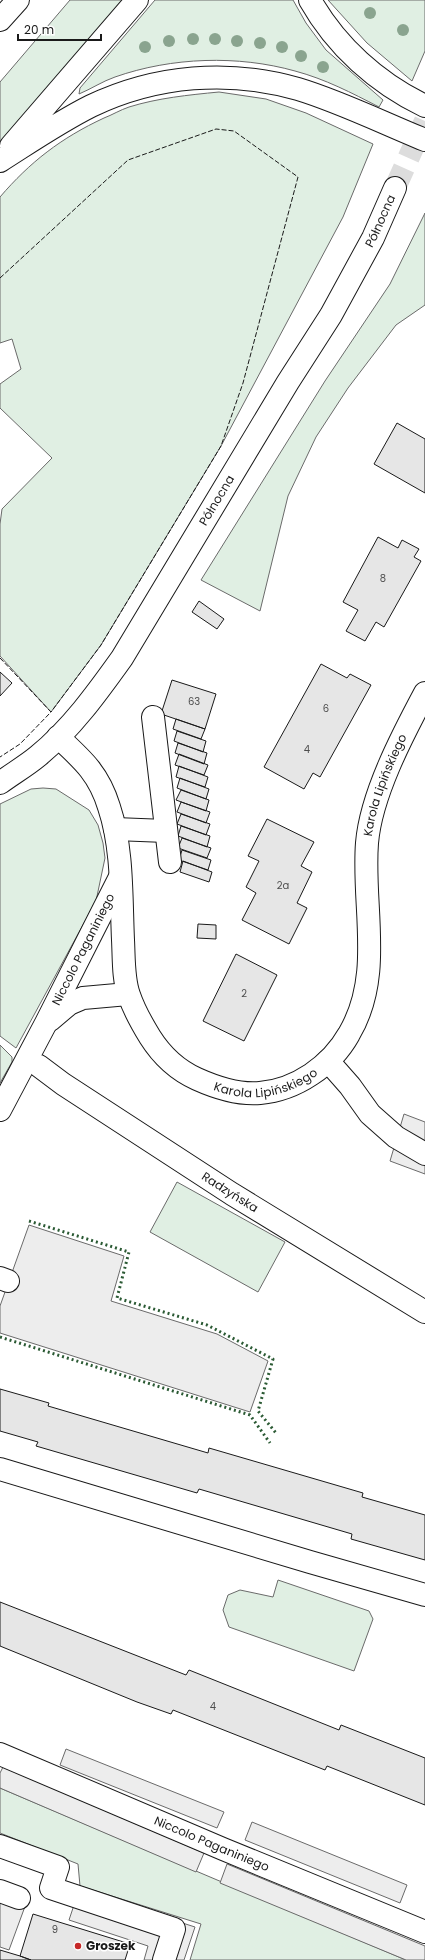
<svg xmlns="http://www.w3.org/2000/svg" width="425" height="1960" viewBox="0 0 425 1960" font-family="Poppins,sans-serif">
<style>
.green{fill:#e0efe3;stroke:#6a6a6a}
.parking{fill:#ededed;stroke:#6a6a6a}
.building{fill:#e6e6e6;stroke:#1a1a1a}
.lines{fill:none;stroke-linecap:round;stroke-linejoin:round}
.minor-tunnel{stroke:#ddd;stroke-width:22;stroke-dasharray:22 11;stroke-linecap:butt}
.minor-casing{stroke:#1a1a1a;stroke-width:24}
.major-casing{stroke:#1a1a1a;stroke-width:24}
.minor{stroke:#fff;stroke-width:22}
.major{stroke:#fff;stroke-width:22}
.hedge{stroke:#2b5a34;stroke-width:3;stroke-dasharray:2 3;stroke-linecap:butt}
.fence{stroke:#1a1a1a;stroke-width:1;stroke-dasharray:5 2;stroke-linecap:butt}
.tree{fill:#8aa48f}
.poi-dot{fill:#c62828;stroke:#fff;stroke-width:1.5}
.labels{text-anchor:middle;stroke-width:3;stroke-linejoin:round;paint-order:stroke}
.number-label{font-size:10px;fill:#4d4d4d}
.street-label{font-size:12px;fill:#1a1a1a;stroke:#fff}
.poi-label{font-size:12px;font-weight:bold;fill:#1a1a1a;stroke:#fff;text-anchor:start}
</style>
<rect width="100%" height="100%" fill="#fff"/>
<path class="green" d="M 70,0 L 123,0 L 0,144 L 0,82 Z
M 155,0 L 293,0 L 306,23 L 326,50 L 383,100 L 379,107 C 352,93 325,79 295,71 C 238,55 172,57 115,77 C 103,81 91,89 79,94 L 80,88 Z
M 328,0 L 425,0 L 425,51 L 412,81 L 367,43 Z
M 219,92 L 266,99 L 306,113 L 373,144 L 343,217 L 221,446 L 101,645 L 51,712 L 0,656 L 0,524 L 2,509 L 52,458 L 0,408 L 0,384 L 21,369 L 12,339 L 0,343 L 0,197 C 30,162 61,138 104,118 C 112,115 120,110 129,107 C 158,98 188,95 219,92 Z
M 425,213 L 425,305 L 396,325 L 348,388 L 316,437 L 288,496 L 260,611 L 201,580 L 325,381 L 390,284 Z
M 43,788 L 56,789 L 89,810 L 98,825 L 103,843 L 105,858 L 96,901 L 16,1048 L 0,1036 L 0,804 L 31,789 Z
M 0,1045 L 12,1057 L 12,1062 L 0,1083 Z
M 177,1182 L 285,1242 L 258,1292 L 150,1232 Z
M 278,1580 L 369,1611 L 373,1619 L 354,1671 L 229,1627 L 223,1610 L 228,1595 L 240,1590 L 273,1597 Z
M 0,1788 L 406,1960 L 190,1960 L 201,1924 L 80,1886 L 78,1864 L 0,1833 Z"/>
<path class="parking" d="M 404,1114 L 425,1122 L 425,1174 L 390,1161 Z
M 29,1225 L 124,1256 L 111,1301 L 217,1334 L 268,1361 L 250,1412 L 0,1333 L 0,1306 Z
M 66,1749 L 224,1812 L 217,1828 L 60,1765 Z
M 3,1767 L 204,1853 L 196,1872 L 0,1788 L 0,1773 Z
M 252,1822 L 407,1885 L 400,1903 L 245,1840 Z
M 227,1864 L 425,1946 L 425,1960 L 406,1960 L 220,1883 Z
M 79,1890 L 195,1927 L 184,1960 L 144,1960 L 148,1946 L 69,1920 Z
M 0,1891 L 27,1901 L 9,1950 L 0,1947 Z"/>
<path class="building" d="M 397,423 L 425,439 L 425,493 L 374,464 Z
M 378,537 L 398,548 L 402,540 L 419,549 L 414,557 L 421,561 L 384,627 L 376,622 L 365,641 L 346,631 L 358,610 L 343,602 Z
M 199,601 L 224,619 L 217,629 L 192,612 Z
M 321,664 L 347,678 L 350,674 L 371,685 L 320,777 L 313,773 L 304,789 L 264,767 Z
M 0,672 L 12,683 L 0,696 Z
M 172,680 L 216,694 L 205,729 L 161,714 Z
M 176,719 L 205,729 L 201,739 L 173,729 Z
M 177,731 L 206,741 L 203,752 L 174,741 Z
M 178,743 L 207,753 L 204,764 L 175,753 Z
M 179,754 L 208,765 L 204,775 L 175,765 Z
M 179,766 L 208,777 L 205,787 L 176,777 Z
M 180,778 L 209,789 L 206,799 L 177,788 Z
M 181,790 L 209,800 L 206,811 L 176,800 Z
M 181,802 L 210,812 L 206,823 L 177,812 Z
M 181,814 L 210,824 L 206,835 L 177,824 Z
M 267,819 L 314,842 L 301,866 L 312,872 L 297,903 L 307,908 L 289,944 L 242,920 L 256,893 L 246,887 L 259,861 L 248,856 Z
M 181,826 L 210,836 L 207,847 L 178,836 Z
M 182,838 L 211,848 L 207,858 L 178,848 Z
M 182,850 L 211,860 L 208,870 L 179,860 Z
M 183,861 L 212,872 L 209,882 L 180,872 Z
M 198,924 L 216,925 L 216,939 L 197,938 Z
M 236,954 L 277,975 L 244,1041 L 203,1021 Z
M 0,1389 L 49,1403 L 48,1406 L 208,1453 L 209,1448 L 363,1493 L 362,1497 L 425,1515 L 425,1560 L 351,1539 L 352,1534 L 199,1489 L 197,1493 L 36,1446 L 38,1442 L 0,1431 Z
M 0,1602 L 186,1675 L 189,1670 L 339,1730 L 341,1725 L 425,1758 L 425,1805 L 327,1766 L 325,1770 L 173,1710 L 171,1714 L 137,1702 L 0,1646 Z
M 33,1914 L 130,1944 L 125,1960 L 31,1960 L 20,1956 Z
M 0,1950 L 20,1956 L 31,1960 L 0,1960 Z"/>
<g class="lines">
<path class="minor-tunnel" d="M 395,188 L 425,121"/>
<defs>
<g id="minor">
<path d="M 153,717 L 170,862"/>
<path id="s1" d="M 58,737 C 83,760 99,774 109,807 C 123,849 121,897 123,940 C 124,958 123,979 129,995 C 134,1010 142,1024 150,1037 C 162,1056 177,1070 197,1079 C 217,1088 238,1095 260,1093 C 296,1090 331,1066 349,1034 C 384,975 362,907 367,843 C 371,795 402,736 425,693"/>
<path id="s2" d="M 0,783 C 12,774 26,766 38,756 C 71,729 97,693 122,658 L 288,382 L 331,315 L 373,238 L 395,188"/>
<path d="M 115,829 L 166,831"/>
<path d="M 50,1020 L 69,1004 L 83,998 L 128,994"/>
<path d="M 328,1061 L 350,1086 L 370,1114 L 396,1137 L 425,1154"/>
<path id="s3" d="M 39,1066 L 63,1084 L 232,1194 L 425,1312"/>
<path id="s4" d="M 0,1110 L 46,1023 L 120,877"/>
<path d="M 0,1278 L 8,1281"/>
<path d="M 0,1469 L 310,1562 L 425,1595"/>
<path id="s5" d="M 0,1754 L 223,1849 L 425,1932"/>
<path d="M 0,1846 L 58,1867 L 51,1888 L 174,1929 L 164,1960"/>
<path d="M 0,1891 L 19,1898"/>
</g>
<path id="major" d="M 310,0 C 336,46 377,83 425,106
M 0,20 L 18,0
M 11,146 L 137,0
M 0,161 C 30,142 59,122 91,106 C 156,75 229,69 298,89 C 341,102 383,123 425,140"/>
</defs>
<use href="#minor" class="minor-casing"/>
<use href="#major" class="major-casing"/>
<use href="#minor" class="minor"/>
<use href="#major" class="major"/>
<path class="hedge" d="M 29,1221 L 129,1252 L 117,1298 L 207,1325 L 273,1359 L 258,1411 L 276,1433
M 0,1337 L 250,1415 L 270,1443"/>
<path class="fence" d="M 0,278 L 128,160 L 216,129 L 234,131 L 298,177 L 243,383 L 221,446 L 101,645 L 51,712
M 0,658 L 51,712 L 20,744 L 0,757"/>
</g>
<g class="tree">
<circle cx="370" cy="13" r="6"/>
<circle cx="403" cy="30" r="6"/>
<circle cx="193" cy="39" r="6"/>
<circle cx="215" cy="39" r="6"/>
<circle cx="169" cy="41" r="6"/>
<circle cx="237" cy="41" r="6"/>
<circle cx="260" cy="43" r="6"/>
<circle cx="145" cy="47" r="6"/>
<circle cx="282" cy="47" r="6"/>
<circle cx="301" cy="56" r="6"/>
<circle cx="323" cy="67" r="6"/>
</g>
<circle class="poi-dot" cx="78" cy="1946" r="4"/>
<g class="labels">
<g class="number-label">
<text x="383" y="582">8</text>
<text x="194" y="705">63</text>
<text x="326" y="712">6</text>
<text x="307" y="753">4</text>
<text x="283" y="889">2a</text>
<text x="244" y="997">2</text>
<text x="213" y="1710">4</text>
<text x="55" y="1933">9</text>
</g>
<g class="street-label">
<text dy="4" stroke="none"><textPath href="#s2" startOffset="684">Północna</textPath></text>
<text dy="4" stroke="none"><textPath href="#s2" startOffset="360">Północna</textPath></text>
<text dy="4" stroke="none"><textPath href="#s1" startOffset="820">Karola Lipińskiego</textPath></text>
<text dy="4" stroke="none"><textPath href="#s4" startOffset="181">Niccolo Paganiniego</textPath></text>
<text dy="4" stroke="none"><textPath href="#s1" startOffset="461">Karola Lipińskiego</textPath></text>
<text dy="4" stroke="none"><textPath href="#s3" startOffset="229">Radzyńska</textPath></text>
<text dy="4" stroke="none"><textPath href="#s5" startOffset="230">Niccolo Paganiniego</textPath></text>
</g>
<g class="poi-label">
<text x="86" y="1950">Groszek</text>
</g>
</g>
<path d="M18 34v6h83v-6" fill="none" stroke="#1a1a1a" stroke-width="2"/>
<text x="24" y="34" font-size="12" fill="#1a1a1a" stroke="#ffffff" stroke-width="3" paint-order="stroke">20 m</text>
</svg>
